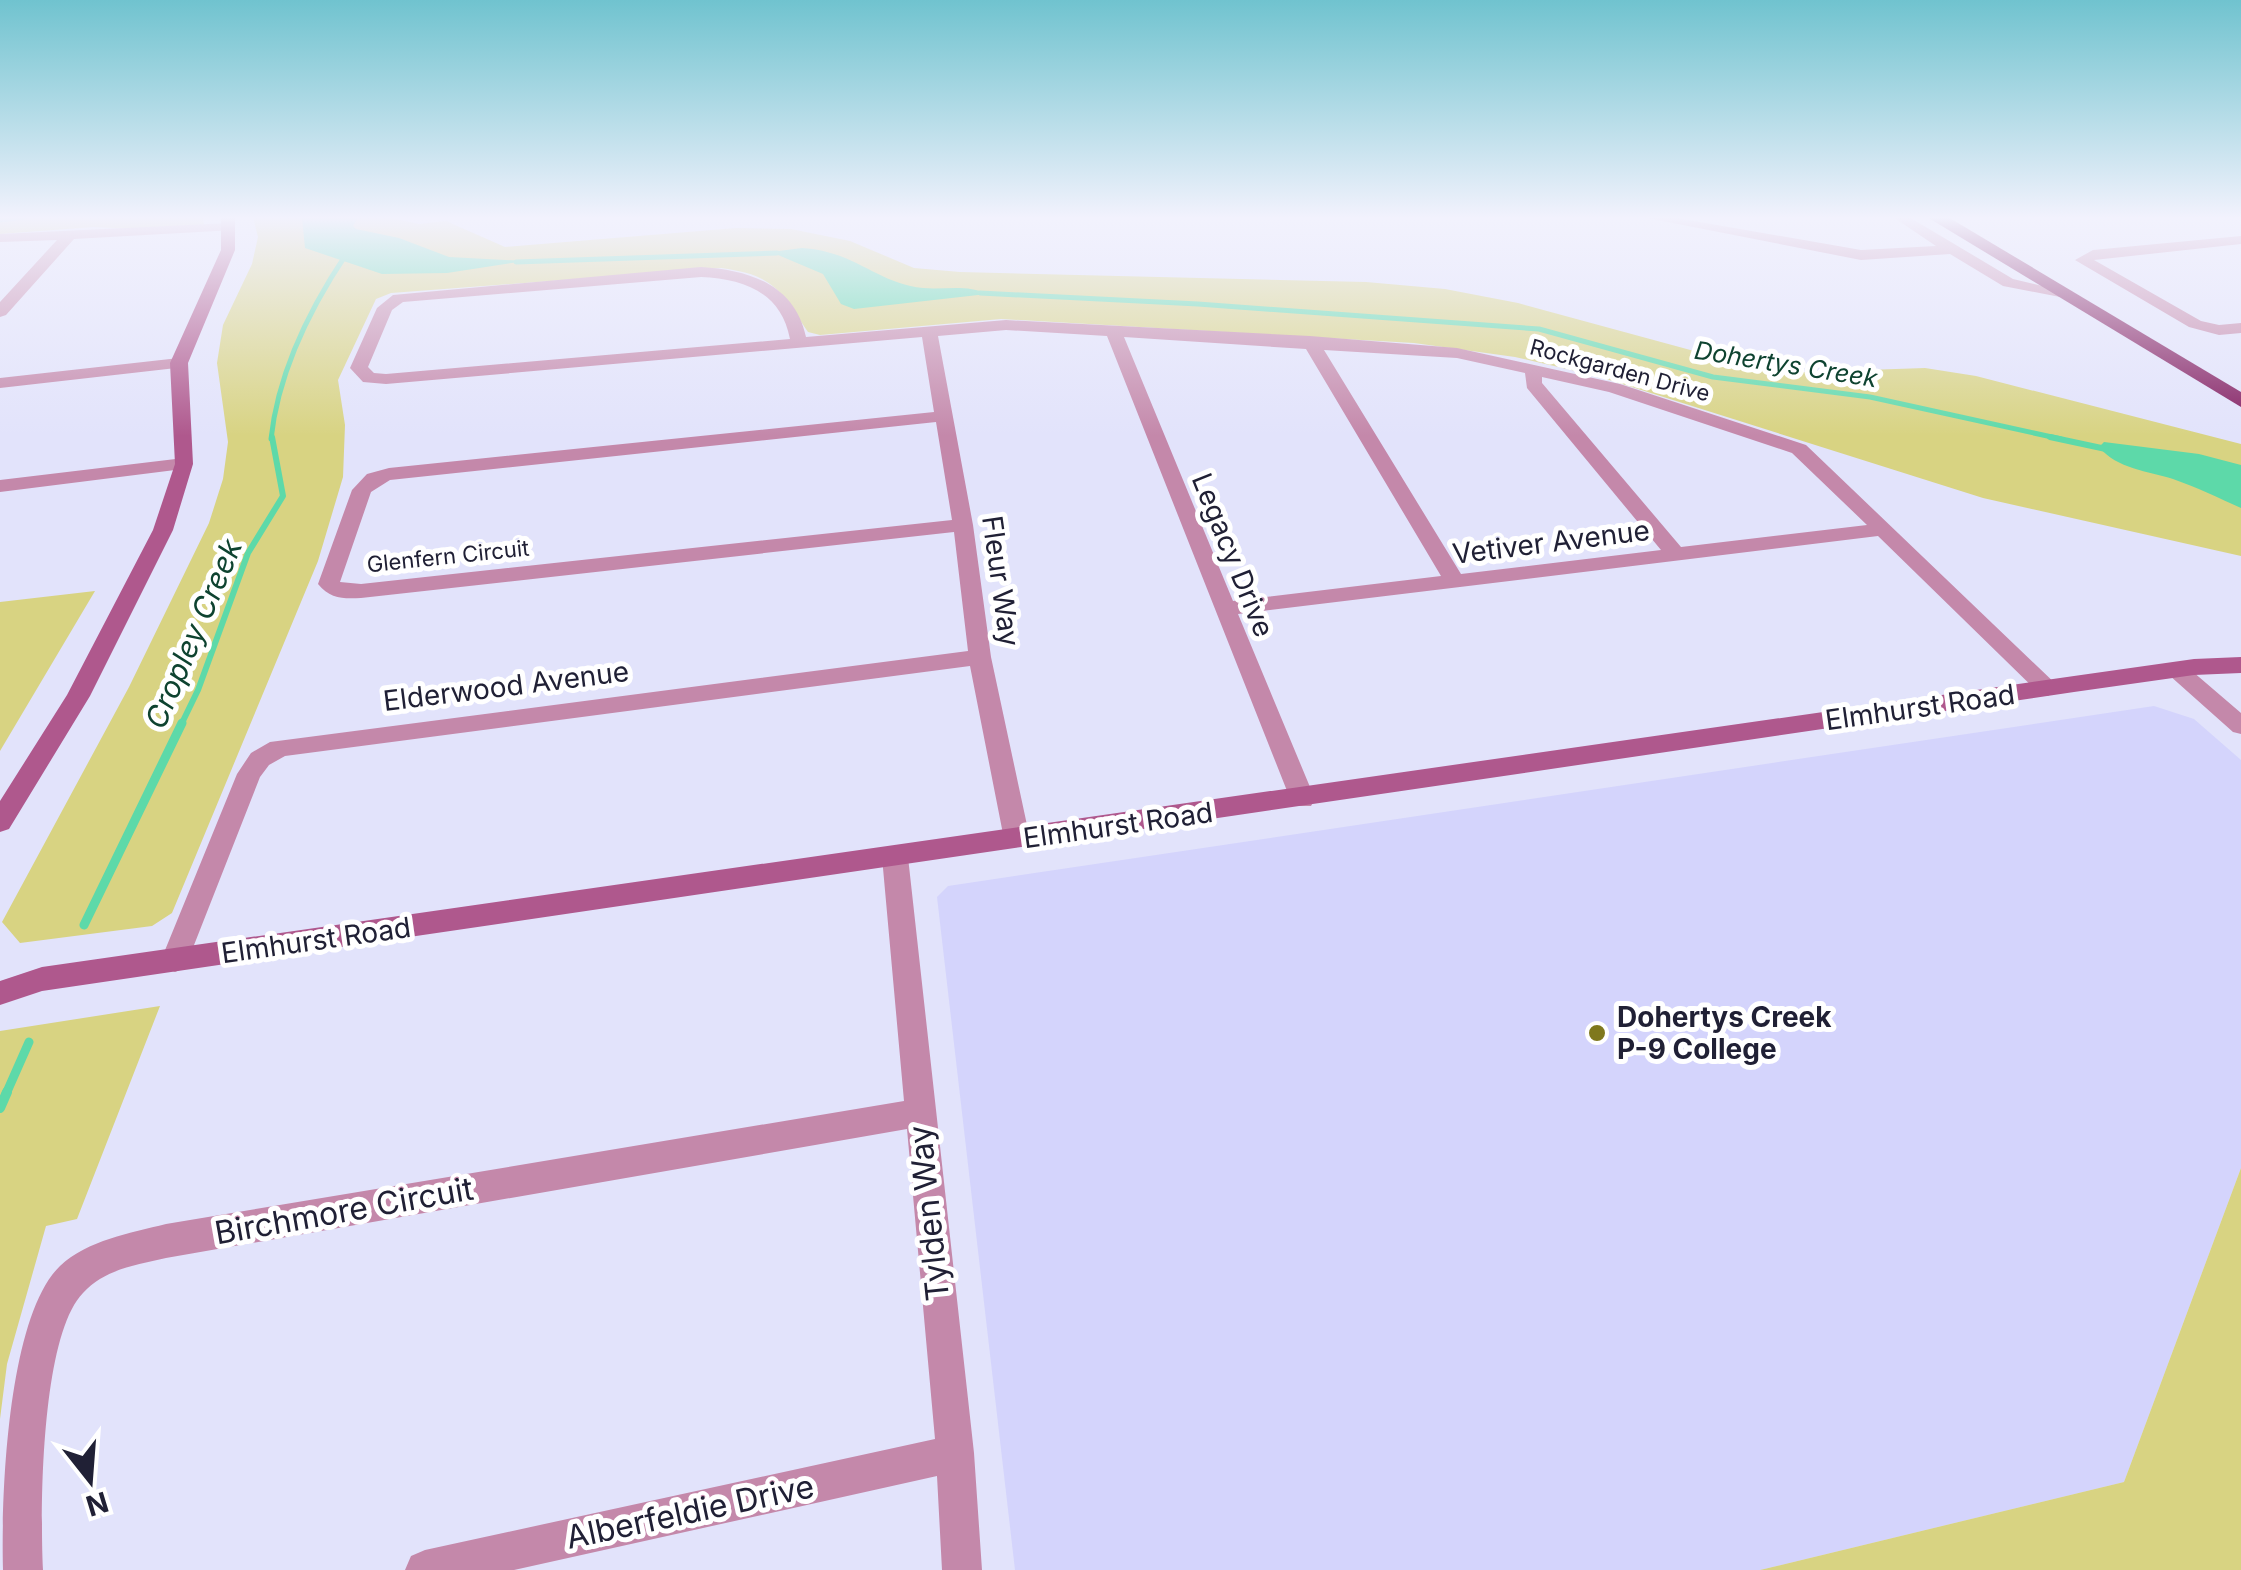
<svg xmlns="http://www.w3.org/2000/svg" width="2241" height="1570" viewBox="0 0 2241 1570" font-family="Inter,sans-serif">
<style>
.built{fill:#d4d4fc}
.green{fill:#d8d382}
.water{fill:#5dd9a9}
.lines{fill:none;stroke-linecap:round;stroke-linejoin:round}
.stream-far3{stroke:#5dd9a9;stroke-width:5}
.stream-far2{stroke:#5dd9a9;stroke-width:6}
.stream-far1{stroke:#5dd9a9;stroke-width:9}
.stream{stroke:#5dd9a9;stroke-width:10}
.street{fill:#c488aa;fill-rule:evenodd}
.secondary{fill:#af588d;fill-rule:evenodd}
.highway{fill:#821d60;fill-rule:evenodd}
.poi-dot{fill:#7f781d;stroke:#fff;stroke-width:4}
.labels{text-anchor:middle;stroke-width:10;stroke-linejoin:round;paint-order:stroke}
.far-street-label{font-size:22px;fill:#202035;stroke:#fff}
.far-water-label{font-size:25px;font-style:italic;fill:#0e4330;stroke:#fff}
.street-label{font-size:28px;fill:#202035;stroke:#fff}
.poi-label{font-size:28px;font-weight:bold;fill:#202035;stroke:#fff;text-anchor:start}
.water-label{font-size:30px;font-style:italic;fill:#0e4330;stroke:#fff}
.near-street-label{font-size:32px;fill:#202035;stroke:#fff}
</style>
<rect width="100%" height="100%" fill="#e2e3fb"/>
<path class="built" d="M 2154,706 L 2194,719 L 2241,760 L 2241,1168 L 2124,1482 L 1760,1570 L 1015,1570 L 937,897 L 948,886 Z"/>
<path class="green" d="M 0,217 L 203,217 L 204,225 L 157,230 L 93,227 L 0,234 Z
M 253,217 L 387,217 L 419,224 L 446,221 L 505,247 L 736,228 L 791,229 L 850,241 L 914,268 L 960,272 L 1366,282 L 1445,289 L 1518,303 L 1775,373 L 1925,368 L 1976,376 L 2241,444 L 2241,556 L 1983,498 L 1597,376 L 1515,357 L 1414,343 L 1001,319 L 820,335 L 808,332 C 780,290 774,275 721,268 L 391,293 L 376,299 L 338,380 L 345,425 L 343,477 L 318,561 L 172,913 L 152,926 L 20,943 L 2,922 L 129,687 L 209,523 L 223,479 L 228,442 L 217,363 L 223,325 L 252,264 L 258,237 Z
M 95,591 L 0,751 L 0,602 Z
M 160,1006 L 77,1219 L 46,1226 L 7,1364 L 0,1419 L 0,1031 Z
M 2241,1168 L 2241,1570 L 1760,1570 L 2124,1482 Z"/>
<path class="water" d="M 302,217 L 358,217 L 353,226 L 356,229 L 399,238 L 449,257 L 525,261 L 447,273 L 382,274 L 305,248 Z
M 802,248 C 855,251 878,284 923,288 C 944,290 968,284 987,294 L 854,309 L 841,304 L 823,274 L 771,252 Z
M 2104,442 L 2199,454 L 2241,465 L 2241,508 C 2219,498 2196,487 2173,479 C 2148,471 2117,469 2099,447 Z"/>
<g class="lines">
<path class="stream-far3" d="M 0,220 L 23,217
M 516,262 L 777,253
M 980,293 L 1198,304 L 1539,329 L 1713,377 L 1870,397 L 2061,439
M 271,439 C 278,373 310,308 347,253"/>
<path class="stream-far2" d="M 2050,437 L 2106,449
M 181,725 L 198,690 L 248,553 L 283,496 L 272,437"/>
<path class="stream-far1" d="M 84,925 L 182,723
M 6,1094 L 29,1042"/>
<path class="stream" d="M 0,1108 L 7,1092"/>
<path class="street" d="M 1642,217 L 1671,217 L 1861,250 L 1936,246 L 1893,217 L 1909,217 L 2013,279 L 2068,292 L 2060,297 L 2003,286 L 1950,254 L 1861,260 Z
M 229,223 L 234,224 L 234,230 L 74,239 L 6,315 L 0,317 L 0,302 L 57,240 L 0,242 L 0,234 Z
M 2241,236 L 2241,244 L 2094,260 L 2201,321 L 2219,325 L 2241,323 L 2241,333 L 2219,335 L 2189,327 L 2075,260 L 2093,250 Z
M 701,267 C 750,270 795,285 806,337 L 1006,320 L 1310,336 L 1457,348 L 1620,384 L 1806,445 L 2060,688 L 2048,696 L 2040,694 L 1878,536 L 1238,614 L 1315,799 L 1311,806 L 1293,806 L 1107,336 L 1006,330 L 938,336 L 973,525 L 991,657 L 1030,839 L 1026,846 L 1008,846 L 1004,839 L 970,666 L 285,756 L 269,765 L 260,777 L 185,968 L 175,972 L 165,968 L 161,960 L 237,774 L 251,753 L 270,742 L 968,651 L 954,532 L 361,598 C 344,599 330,599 318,584 L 352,490 L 367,474 L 389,468 L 934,412 L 922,337 L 386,384 L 363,382 L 350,368 L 377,308 L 393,295 ZM 701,277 C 744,279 781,292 790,339 L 386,374 L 374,373 L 368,367 L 392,310 L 403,302 ZM 1124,337 L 1306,349 L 1441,576 L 1233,601 ZM 1324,350 L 1457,358 L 1525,373 L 1527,388 L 1661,550 L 1461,574 ZM 1542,377 L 1609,392 L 1792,453 L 1867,525 L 1681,547 L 1542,383 ZM 936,422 L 952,520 L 361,584 L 340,582 L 371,492 L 390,480 Z
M 179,358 L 185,359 L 185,367 L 0,388 L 0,378 Z
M 184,458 L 191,460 L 191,468 L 0,492 L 0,480 Z
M 2177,662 L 2185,665 L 2241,713 L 2241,734 L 2233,732 L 2169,675 L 2166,670 Z
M 895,847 L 904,850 L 908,857 L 974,1453 L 982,1570 L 942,1570 L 937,1476 L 514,1570 L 405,1570 L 411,1556 L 425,1550 L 935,1439 L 907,1129 L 166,1258 C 136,1265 105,1269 83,1293 C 41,1336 40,1509 43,1570 L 3,1570 C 1,1499 7,1317 60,1266 C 88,1240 130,1233 166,1224 L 904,1101 L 882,857 L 886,850 Z"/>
<path class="secondary" d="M 221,217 L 235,217 L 235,250 L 188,363 L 193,464 L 173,530 L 90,696 L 9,829 L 0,832 L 0,801 L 67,695 L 153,530 L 175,464 L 170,363 L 221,250 Z
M 2241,657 L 2241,673 L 2194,675 L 2074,692 L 42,991 L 0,1005 L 0,981 L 42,967 L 2074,676 L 2194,659 Z"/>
<path class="highway" d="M 1927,217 L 1948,217 L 2241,392 L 2241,407 Z"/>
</g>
<linearGradient id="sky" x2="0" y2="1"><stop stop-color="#70c3cf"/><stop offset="0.5" stop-color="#f2f2fd"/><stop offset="1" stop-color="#f2f2fd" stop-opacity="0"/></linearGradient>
<rect width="2241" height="436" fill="url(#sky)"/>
<circle class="poi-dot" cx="1597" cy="1033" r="10"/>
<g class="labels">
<g class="far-street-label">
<text transform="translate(1620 370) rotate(15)" y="8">Rockgarden Drive</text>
<text transform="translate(448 556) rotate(-6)" y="8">Glenfern Circuit</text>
</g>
<g class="far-water-label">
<text transform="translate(1786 364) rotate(9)" y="9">Dohertys Creek</text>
</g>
<g class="street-label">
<text transform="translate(1551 542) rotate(-7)" y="10">Vetiver Avenue</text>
<text transform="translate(1233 555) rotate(68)" y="10">Legacy Drive</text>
<text transform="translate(1001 581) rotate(82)" y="10">Fleur Way</text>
<text transform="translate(506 686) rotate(-7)" y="10">Elderwood Avenue</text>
<text transform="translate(1920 707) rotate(-8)" y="10">Elmhurst Road</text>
<text transform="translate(1118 825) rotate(-8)" y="10">Elmhurst Road</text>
<text transform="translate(316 940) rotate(-8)" y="10">Elmhurst Road</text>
</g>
<g class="poi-label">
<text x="1617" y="1027">Dohertys Creek<tspan x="1617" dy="32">P-9 College</tspan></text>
</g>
<g class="water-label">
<text transform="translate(194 634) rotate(-67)" y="10">Cropley Creek</text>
</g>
<g class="near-street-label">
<text transform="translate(344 1211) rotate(-10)" y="11">Birchmore Circuit</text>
<text transform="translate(929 1213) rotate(-96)" y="11">Tylden Way</text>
<text transform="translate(690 1512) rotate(-12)" y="11">Alberfeldie Drive</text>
</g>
</g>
<g transform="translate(90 1480) rotate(163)" stroke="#ffffff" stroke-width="8" paint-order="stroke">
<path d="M0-8L18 38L0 25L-18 38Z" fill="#202035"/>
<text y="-15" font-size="28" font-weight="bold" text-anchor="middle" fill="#202035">N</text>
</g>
</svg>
